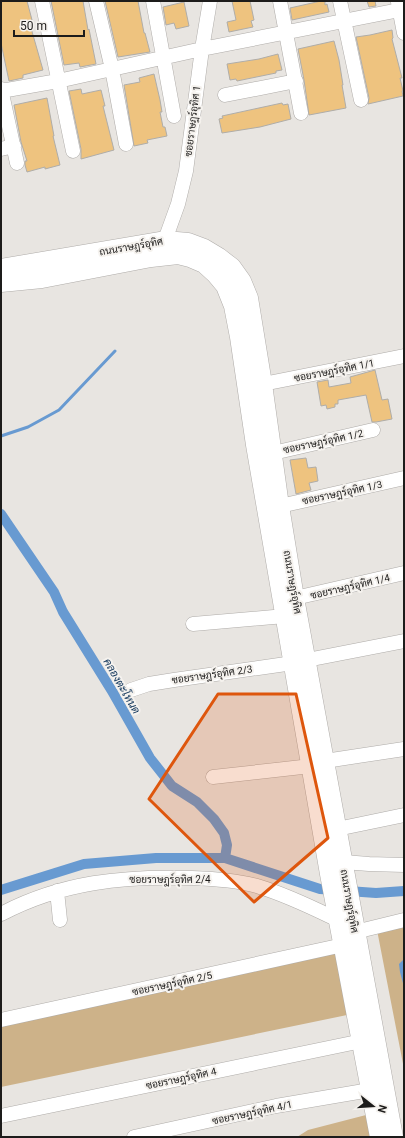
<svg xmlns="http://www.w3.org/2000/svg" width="405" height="1138" viewBox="0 0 405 1138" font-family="Roboto,Sarabun,sans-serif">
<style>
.green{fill:#cdb289}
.water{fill:#689ad1}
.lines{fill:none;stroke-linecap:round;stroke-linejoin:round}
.stream{stroke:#689ad1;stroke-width:3}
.canal{stroke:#689ad1;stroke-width:10}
.building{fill:#eec37f;stroke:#afada9}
.minor-casing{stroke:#afaca9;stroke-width:15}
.major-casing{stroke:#afaca9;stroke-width:19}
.minor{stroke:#fff;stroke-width:14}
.major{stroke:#fff;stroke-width:18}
.marked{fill:#de560d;fill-opacity:0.2;stroke:#de560d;stroke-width:3;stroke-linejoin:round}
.labels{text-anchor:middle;stroke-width:4;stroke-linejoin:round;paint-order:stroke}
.street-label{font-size:10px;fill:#1d1c1b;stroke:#f5f2ee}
.water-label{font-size:11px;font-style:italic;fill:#13375c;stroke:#f5f2ee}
</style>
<rect width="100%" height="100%" fill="#e8e5e1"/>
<path class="green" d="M 404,925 L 404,1069 L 377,930 Z
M 335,950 L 347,1015 L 1,1087 L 1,1020 Z
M 366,1115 L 370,1137 L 297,1137 L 308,1130 Z"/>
<path class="water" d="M 404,959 L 404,987 L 400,972 L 399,964 Z"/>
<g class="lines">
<path class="stream" d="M 1,436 L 28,427 L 59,410 L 115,351"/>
<path class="canal" d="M 1,514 L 54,592 L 63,612 L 112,691 L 150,758 L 172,786 L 197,802 L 214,819 L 224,833 L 227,845 L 225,858
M 1,890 L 84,864 L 156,858 L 225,858 L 320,889 L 376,893 L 404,891"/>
</g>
<path class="building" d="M 1,1 L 27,1 L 32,20 L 30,21 L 31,28 L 43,70 L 23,75 L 23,78 L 9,81 L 1,43 Z
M 51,1 L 83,1 L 88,30 L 89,29 L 96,64 L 80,67 L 79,63 L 64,65 Z
M 105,1 L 138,1 L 144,33 L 145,33 L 150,52 L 118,57 Z
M 232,1 L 250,1 L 254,20 L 251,21 L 253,27 L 229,32 L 227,22 L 236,20 Z
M 321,1 L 325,1 L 325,5 L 327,4 L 329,12 L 292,20 L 290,8 Z
M 367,1 L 375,1 L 376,6 L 369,7 Z
M 184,2 L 189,26 L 176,29 L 174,23 L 166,25 L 163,7 Z
M 392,30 L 393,38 L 392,39 L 402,78 L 400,78 L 403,91 L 402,91 L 403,96 L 368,104 L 369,98 L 356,37 L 370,35 Z
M 334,41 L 339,60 L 343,85 L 342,85 L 346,108 L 309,115 L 304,80 L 298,49 Z
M 278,54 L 282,70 L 276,71 L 276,73 L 237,81 L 236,79 L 230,80 L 227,64 L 259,59 Z
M 154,74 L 160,100 L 162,112 L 160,112 L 163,127 L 165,127 L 167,136 L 147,140 L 148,143 L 134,146 L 124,85 L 140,82 L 139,78 Z
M 81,89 L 82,94 L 101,90 L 105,106 L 103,106 L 114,150 L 81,159 L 81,149 L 69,91 Z
M 47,98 L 54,136 L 53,136 L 60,165 L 45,169 L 45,167 L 27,172 L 25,165 L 25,161 L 27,161 L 21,142 L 14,105 Z
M 282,103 L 283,105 L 288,104 L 291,119 L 260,127 L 222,133 L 219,119 L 223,118 L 222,116 Z
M 375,370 L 382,400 L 388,399 L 392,419 L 376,422 L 372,422 L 366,395 L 338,400 L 338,404 L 335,404 L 335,407 L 327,409 L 326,405 L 321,406 L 317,382 L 328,380 L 329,387 L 351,383 L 350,377 Z
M 306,458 L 308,468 L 316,467 L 318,481 L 309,483 L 311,490 L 296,494 L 290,460 Z"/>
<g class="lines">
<defs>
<path id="minor" d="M 42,1 L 73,151
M 96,1 L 112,69 L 126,144
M 153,1 L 174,116
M 280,1 L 301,113
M 340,1 L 361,100
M 398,2 L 404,33
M 1,89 L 17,163
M 1,91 L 58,81 L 202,49 L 404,9
M 225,95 L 296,81
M 1,149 L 14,146
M 165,240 L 178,204 L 186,171 L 202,49 L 210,1
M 263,384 L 404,356
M 273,453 L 373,430
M 280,506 L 404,478
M 295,598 L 404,573
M 193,624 L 285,616
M 307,660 L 404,641
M 131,690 L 149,684 L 174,680 L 293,663
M 325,761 L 404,749
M 213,777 L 311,766
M 337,829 L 404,815
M 343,862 L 369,864 L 404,865
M 57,891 L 60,920
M 1,914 C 62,882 123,876 190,878 C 212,879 238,880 260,887 C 287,895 313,908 338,920
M 355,932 L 404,920
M 1,1020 L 343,945
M 1,1116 L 362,1041
M 134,1137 L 276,1106 L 370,1090"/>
<path id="major" d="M 1,268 L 165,240 L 188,242 L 204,248 L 219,257 L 232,267 L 242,281 L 249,298 L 263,384 L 280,506 L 295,598 L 394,1137
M 1,283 L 42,279 L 151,258 L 178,255 L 190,258 L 204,264 L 215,274 L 225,286 L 233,306 L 239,337 L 255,445 L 329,874 L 379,1137"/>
</defs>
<use href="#minor" class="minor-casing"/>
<use href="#major" class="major-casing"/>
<use href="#minor" class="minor"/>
<use href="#major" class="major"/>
</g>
<path class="marked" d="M 218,694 L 296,694 L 328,838 L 254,902 L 149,799 Z"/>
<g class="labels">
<g class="street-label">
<text transform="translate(192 121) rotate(-83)" y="4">ซอยราษฎร์อุทิศ 1</text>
<text transform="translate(131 246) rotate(-10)" y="4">ถนนราษฎร์อุทิศ</text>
<text transform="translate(334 370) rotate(-11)" y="4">ซอยราษฎร์อุทิศ 1/1</text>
<text transform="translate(323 441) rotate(-12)" y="4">ซอยราษฎร์อุทิศ 1/2</text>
<text transform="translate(342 492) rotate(-12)" y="4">ซอยราษฎร์อุทิศ 1/3</text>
<text transform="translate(293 582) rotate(80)" y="4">ถนนราษฎร์อุทิศ</text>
<text transform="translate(350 586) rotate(-13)" y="4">ซอยราษฎร์อุทิศ 1/4</text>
<text transform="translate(212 674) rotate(-8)" y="4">ซอยราษฎร์อุทิศ 2/3</text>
<text x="170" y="883">ซอยราษฎร์อุทิศ 2/4</text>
<text transform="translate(350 901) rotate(80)" y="4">ถนนราษฎร์อุทิศ</text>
<text transform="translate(172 983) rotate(-12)" y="4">ซอยราษฎร์อุทิศ 2/5</text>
<text transform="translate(181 1078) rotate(-12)" y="4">ซอยราษฎร์อุทิศ 4</text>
<text transform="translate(252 1112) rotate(-12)" y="4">ซอยราษฎร์อุทิศ 4/1</text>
</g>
<g class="water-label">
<text transform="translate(122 686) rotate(60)" y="4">คลองตะโหนด</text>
</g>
</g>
<rect width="405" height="1138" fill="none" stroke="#1d1c1b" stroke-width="4"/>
<g transform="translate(373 1106) rotate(107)" stroke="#f5f2ee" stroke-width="3" paint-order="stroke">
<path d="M0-3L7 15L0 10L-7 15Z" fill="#1d1c1b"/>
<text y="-6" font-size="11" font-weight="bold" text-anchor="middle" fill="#1d1c1b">N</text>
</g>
<path d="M14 30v6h70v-6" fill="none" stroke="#1d1c1b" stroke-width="2"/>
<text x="20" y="30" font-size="12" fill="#1d1c1b" stroke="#f5f2ee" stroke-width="3" paint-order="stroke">50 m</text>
</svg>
